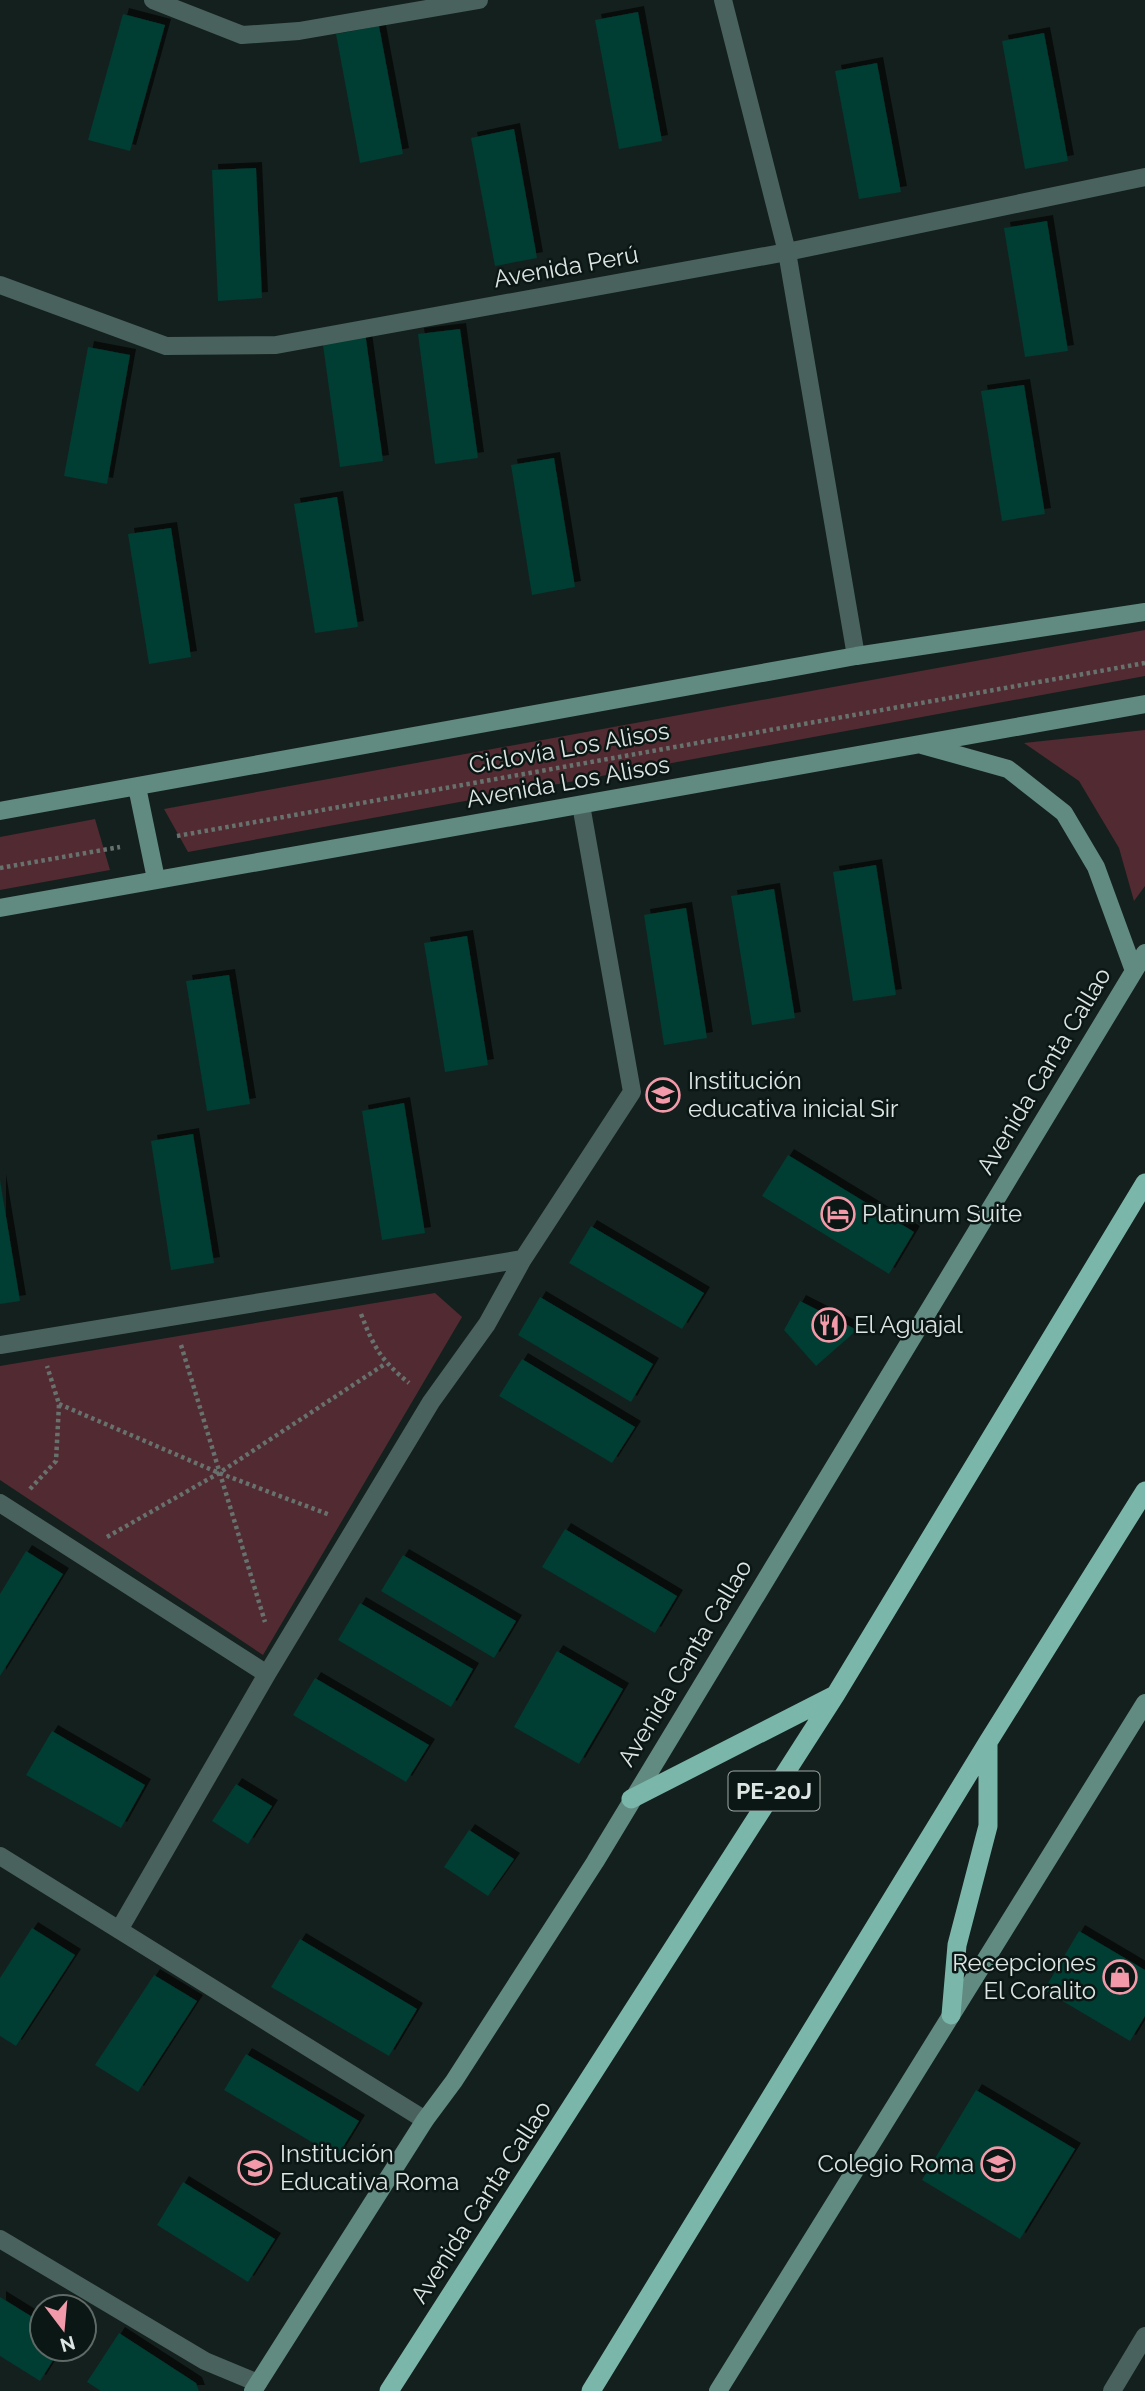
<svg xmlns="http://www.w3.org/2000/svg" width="1145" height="2391" viewBox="0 0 1145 2391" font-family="Raleway,sans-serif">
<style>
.green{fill:#522a32}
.building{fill:#053c33;filter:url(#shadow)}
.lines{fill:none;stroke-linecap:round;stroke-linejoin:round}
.path{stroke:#67726f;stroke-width:4.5;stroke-dasharray:3.5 3.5;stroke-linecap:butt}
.minor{stroke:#49625d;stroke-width:18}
.secondary{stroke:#618a81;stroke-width:18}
.trunk{stroke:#7bb6aa;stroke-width:19}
.labels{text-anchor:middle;stroke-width:5;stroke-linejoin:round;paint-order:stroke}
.shield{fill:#0b1714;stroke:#9fa8a6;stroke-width:2}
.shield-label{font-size:23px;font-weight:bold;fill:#dee6e4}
.street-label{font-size:24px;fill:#dee6e4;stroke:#0b1714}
.poi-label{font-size:24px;fill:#dee6e4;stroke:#0b1714;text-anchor:start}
</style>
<defs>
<filter id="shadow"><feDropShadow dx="6" dy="-6" stdDeviation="0" flood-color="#0009"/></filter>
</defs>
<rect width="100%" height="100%" fill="#14201d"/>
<path class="green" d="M 1145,630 L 1145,676 L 188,852 L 164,809 Z
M 1145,730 L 1145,886 L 1134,901 L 1119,848 L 1079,781 L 1024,743 Z
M 95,819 L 110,870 L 0,890 L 0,837 Z
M 435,1293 L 462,1317 L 263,1655 L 0,1480 L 0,1366 Z"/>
<path class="building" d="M 638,12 L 662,141 L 619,149 L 595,20 Z
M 123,14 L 165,25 L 130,151 L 88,140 Z
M 379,26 L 403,154 L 360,163 L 336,34 Z
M 1044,33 L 1068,161 L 1025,169 L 1002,41 Z
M 877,63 L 901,192 L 859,199 L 835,71 Z
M 514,129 L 537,258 L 495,266 L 471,138 Z
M 256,168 L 262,298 L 218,301 L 212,170 Z
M 1047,221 L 1068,351 L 1025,357 L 1004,228 Z
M 460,329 L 478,458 L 435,464 L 418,334 Z
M 365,332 L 383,461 L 340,467 L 322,338 Z
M 88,347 L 130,355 L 107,484 L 64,476 Z
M 1024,385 L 1045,514 L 1002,521 L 981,391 Z
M 554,458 L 575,587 L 532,595 L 511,465 Z
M 337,497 L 358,627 L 315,633 L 294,504 Z
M 171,528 L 191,657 L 149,664 L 128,534 Z
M 876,865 L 896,995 L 853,1001 L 833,872 Z
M 774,889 L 795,1018 L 752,1025 L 731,896 Z
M 686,908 L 707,1038 L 664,1045 L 644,915 Z
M 467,936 L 488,1065 L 445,1072 L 424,943 Z
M 229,975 L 250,1104 L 207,1111 L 186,981 Z
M 404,1103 L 425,1233 L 382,1240 L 362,1111 Z
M 193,1134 L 214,1263 L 171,1270 L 151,1141 Z
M 788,1155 L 914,1232 L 889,1274 L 762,1196 Z
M 0,1180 L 20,1301 L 0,1304 Z
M 591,1226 L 704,1293 L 682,1329 L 569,1263 Z
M 540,1297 L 653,1364 L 631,1402 L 518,1335 Z
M 800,1301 L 857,1330 L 816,1366 L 784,1330 Z
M 522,1359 L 635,1427 L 612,1463 L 499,1396 Z
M 565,1529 L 677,1596 L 655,1633 L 542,1567 Z
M 26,1551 L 63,1574 L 0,1676 L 0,1594 Z
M 403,1555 L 516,1621 L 494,1658 L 381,1591 Z
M 360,1603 L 473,1669 L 451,1707 L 338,1640 Z
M 557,1651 L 623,1689 L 579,1764 L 514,1727 Z
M 315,1678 L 429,1745 L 406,1782 L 293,1715 Z
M 52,1731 L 145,1785 L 121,1828 L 26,1775 Z
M 236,1784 L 272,1806 L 248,1844 L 212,1821 Z
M 469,1830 L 514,1859 L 488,1896 L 444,1867 Z
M 32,1928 L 75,1955 L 16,2046 L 0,2036 L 0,1978 Z
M 1079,1931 L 1145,1970 L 1145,2016 L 1130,2041 L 1044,1990 Z
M 300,1939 L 417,2009 L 389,2056 L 271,1987 Z
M 154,1975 L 197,2001 L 138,2092 L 95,2065 Z
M 246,2054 L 359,2121 L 337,2157 L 224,2090 Z
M 976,2090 L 1075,2149 L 1020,2239 L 922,2180 Z
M 183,2182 L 275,2239 L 248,2282 L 157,2225 Z
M 0,2297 L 42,2323 L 42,2349 L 60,2349 L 40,2381 L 0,2356 Z
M 119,2333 L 196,2383 L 199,2391 L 101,2391 L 87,2382 Z"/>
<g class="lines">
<path class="path" d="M 177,836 L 1145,663
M 0,868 L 120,847
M 361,1314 C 374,1348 381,1360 409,1383
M 181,1345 L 265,1622
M 59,1404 L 219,1473 L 330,1515
M 30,1489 L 56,1461 L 59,1404 L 47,1366
M 107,1537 L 219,1473 L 385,1364"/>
<path class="minor" d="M 153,0 L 242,35 L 299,31 L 479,0
M 723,0 L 787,252 L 856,656
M 0,285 L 166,346 L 276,345 L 787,252 L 1145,177
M 0,1345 L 523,1259
M 0,1503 L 267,1674
M 0,1856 L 425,2120
M 119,1930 L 267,1674 L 431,1402 L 487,1324 L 523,1259 L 632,1092 L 581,805
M 0,2239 L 205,2361 L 258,2383
M 1112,2391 L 1145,2336"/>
<path class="secondary" d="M 922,745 L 1008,769 L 1064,813 L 1096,867 L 1134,971
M 137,787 L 156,879
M 0,811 L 856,656 L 1145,612
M 0,908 L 1145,704
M 253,2391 L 425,2120 L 454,2081 L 595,1862 L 1145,953
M 718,2391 L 1145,1703"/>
<path class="trunk" d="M 631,1799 L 835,1695
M 951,2015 L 957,1945 L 988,1826 L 988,1744
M 389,2391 L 836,1694 L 1145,1183
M 591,2391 L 988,1742 L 1145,1491"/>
</g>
<defs>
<symbol id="school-ring" viewBox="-11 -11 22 22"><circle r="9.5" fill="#0b1714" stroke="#f39aaa" stroke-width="1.5"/><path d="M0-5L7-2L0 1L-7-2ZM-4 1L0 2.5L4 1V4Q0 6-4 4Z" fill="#f39aaa"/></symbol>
<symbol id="hotel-ring" viewBox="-11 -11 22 22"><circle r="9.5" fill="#0b1714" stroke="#f39aaa" stroke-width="1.5"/><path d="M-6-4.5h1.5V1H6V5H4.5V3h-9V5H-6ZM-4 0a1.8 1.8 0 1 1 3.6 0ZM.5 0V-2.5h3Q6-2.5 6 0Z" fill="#f39aaa"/></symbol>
<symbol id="restaurant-ring" viewBox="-11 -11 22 22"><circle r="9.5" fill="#0b1714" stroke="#f39aaa" stroke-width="1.5"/><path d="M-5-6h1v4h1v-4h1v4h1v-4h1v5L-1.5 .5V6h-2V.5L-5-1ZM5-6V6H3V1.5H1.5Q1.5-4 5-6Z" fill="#f39aaa"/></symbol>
<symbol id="shop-ring" viewBox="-11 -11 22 22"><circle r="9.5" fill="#0b1714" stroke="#f39aaa" stroke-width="1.5"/><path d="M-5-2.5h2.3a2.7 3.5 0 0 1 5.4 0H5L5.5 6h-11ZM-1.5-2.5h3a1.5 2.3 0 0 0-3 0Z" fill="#f39aaa"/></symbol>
</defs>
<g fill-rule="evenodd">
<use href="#school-ring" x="644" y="1076" width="38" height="38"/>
<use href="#hotel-ring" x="819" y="1195" width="38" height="38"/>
<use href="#restaurant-ring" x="810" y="1306" width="38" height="38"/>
<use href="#shop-ring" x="1101" y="1958" width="38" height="38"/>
<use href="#school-ring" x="979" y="2145" width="38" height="38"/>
<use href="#school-ring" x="236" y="2149" width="38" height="38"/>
</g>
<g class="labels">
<rect class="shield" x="728.5" y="1771.5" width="91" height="39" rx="5"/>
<g class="shield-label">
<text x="774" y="1799">PE-20J</text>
</g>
<g class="street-label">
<text transform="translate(566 267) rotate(-10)" y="8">Avenida Perú</text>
<text transform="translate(569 748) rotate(-10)" y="8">Ciclovía Los Alisos</text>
<text transform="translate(568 782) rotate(-10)" y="8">Avenida Los Alisos</text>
<text transform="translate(1044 1071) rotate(-59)" y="8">Avenida Canta Callao</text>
<text transform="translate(685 1663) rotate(-59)" y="8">Avenida Canta Callao</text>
<text transform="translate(481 2202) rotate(-57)" y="8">Avenida Canta Callao</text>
</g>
<g class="poi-label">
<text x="688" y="1089">Institución<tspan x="688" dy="28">educativa inicial Sir</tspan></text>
<text x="862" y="1222">Platinum Suite</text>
<text x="854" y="1333">El Aguajal</text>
<text x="1096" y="1971" text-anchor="end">Recepciones<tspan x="1096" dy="28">El Coralito</tspan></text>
<text x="280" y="2162">Institución<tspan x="280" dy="28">Educativa Roma</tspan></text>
<text x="974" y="2172" text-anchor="end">Colegio Roma</text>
</g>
</g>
<g transform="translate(63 2328) rotate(164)"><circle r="33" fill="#0b1714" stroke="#5f6a67" stroke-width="2"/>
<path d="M0-5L12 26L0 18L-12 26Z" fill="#f39aaa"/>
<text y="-10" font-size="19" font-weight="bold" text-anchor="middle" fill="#dee6e4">N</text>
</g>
</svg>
